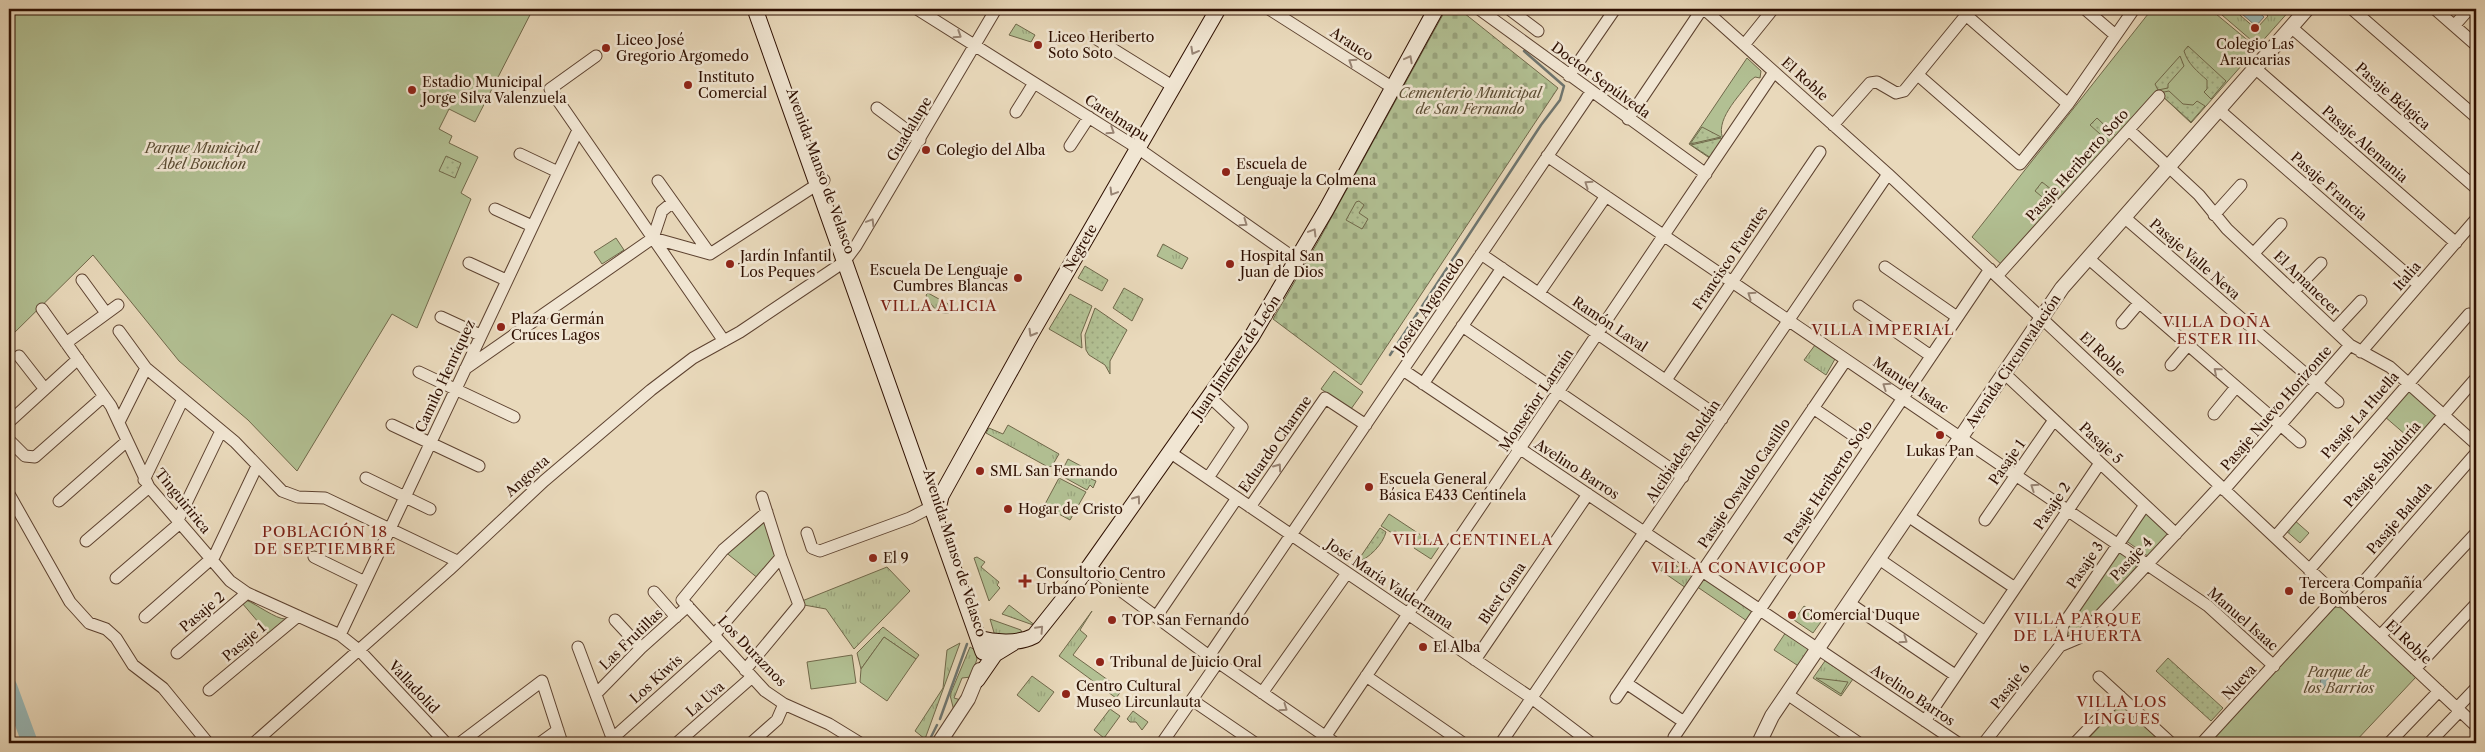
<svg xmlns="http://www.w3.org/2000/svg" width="2485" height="752" viewBox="0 0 2485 752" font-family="'Libre Caslon Text',serif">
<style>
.grass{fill:url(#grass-tufts);stroke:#70684a}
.cemetery{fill:url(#cemetery-stones);stroke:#70684a}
.park{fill:#b2c093;stroke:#70684a}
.garden{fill:url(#garden-dots);stroke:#70684a}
.water{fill:#99b9b8;stroke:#6e756f}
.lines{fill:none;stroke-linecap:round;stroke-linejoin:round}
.stream{stroke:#6e756f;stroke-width:2.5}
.river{stroke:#99b9b8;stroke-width:16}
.minor-casing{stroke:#5d4230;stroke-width:13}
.tertiary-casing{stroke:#5d4230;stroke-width:16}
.secondary-casing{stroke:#2e0f01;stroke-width:17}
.minor{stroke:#f1e6d3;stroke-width:11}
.tertiary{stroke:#f1e6d3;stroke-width:14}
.secondary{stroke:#f1e6d3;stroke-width:15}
.oneway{stroke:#998574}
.poi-dot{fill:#8f2418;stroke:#f1e6d3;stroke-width:2}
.labels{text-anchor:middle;stroke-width:5;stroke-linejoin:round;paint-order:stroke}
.poi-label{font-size:14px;fill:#2e0f01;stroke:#f1e6d3;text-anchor:start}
.street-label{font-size:14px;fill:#2e0f01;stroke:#f1e6d3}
.park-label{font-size:14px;font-style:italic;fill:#5c4d34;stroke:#f1e6d3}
.neighbourhood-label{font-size:15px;letter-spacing:1px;fill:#7a1f14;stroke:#f1e6d3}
</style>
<defs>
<pattern id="grass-tufts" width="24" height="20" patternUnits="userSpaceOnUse" patternTransform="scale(1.25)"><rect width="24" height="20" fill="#b2c093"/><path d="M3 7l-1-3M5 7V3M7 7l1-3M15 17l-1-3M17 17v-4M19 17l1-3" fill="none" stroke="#99a47d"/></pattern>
<pattern id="cemetery-stones" width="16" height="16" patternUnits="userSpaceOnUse" patternTransform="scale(1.25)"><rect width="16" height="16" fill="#b2c093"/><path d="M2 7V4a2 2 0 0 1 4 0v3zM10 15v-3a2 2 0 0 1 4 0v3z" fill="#99a47d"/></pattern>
<pattern id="garden-dots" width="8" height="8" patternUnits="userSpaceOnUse" patternTransform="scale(1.25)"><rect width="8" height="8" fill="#b2c093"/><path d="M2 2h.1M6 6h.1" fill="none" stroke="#99a47d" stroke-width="1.8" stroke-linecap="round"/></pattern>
</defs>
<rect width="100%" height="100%" fill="#e9d9bb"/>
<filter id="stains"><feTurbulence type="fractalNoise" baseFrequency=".004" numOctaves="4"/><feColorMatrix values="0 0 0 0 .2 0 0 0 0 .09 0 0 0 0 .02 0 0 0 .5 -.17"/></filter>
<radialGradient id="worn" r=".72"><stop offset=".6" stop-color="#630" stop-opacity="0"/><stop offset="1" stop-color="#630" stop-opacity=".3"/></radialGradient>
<path class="grass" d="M 2215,9 L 2227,9 L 2226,10 L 2229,13 L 2233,9 L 2256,29 L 2268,16 L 2260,9 L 2291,9 L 2258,46 Z
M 1016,24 L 1035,35 L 1031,42 L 1009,35 Z
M 1163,244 L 1188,258 L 1182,269 L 1157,256 Z
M 928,293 L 948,304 L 951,311 L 949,313 C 937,315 930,304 926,295 Z
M 1815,345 L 1835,359 L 1826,375 L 1804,360 Z
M 1008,425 L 1059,454 L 1052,466 L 1048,467 L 986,433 L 989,428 L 1003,434 Z
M 1068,459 L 1094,473 L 1091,479 L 1096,481 L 1093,488 L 1090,485 L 1087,490 L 1060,475 Z
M 1059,478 L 1086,492 L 1070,520 L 1044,506 Z
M 2293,519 L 2309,533 L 2300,543 L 2284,529 Z
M 977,557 L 985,562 L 981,567 L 999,582 L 997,585 L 1000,588 L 989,601 L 974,558 Z
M 1668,560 L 1694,578 L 1686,588 L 1660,570 Z
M 887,567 L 910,591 L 854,649 L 826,609 L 804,605 L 802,601 Z
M 1706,578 L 1751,609 L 1752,615 L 1747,621 L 1696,586 Z
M 1009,605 L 1036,626 L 1002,614 Z
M 1092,611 L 1080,630 L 1087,636 L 1073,655 L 1122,690 L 1116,698 L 1059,656 Z
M 990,619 L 1021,630 L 1022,634 L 995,636 Z
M 883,627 L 919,655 L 916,659 L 884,637 L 861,669 L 857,653 Z
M 1786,632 L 1809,650 L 1800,667 L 1774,650 Z
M 960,643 L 925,739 L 915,731 L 943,688 L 947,650 Z
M 970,647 L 975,650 L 977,659 L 971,677 L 962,678 L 954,698 L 961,700 L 954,711 L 950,695 Z
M 1825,661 L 1853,679 L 1841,696 L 1813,678 Z
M 1032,676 L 1054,692 L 1039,712 L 1017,695 Z
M 1110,709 L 1120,716 L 1104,738 L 1094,730 Z
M 1133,711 L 1148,722 L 1142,730 L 1136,722 L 1130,722 L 1127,719 Z"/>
<path class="cemetery" d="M 1446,9 L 1459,9 L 1558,88 L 1361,385 L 1273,319 L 1319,240 Z"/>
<path class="park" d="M 9,9 L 533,9 L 475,122 L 449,109 L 439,129 L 452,136 L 449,143 L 478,157 L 461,193 L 471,199 L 417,328 L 392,314 L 297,471 L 248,420 L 179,361 L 93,255 L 9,338 Z
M 2152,9 L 2210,9 L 2257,48 L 2191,123 L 2159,93 L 2003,266 L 1972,237 Z
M 1747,58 L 1761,71 L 1760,78 L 1755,77 L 1750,81 C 1739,97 1713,121 1724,141 L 1711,159 L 1689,144 Z
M 616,238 L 624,250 L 602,264 L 594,252 Z
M 1334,371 L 1363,392 L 1351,409 L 1321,389 Z
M 2407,389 L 2437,416 L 2414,442 L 2384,416 Z
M 2145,513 L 2171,533 L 2149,557 L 2125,540 Z
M 1389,514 L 1439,547 L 1431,559 L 1414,548 L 1416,545 L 1395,531 L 1392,533 L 1381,526 Z
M 765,518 L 777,554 L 759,579 L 724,551 Z
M 2119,552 L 2136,564 L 2136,567 L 2079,635 L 2068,636 L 2065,629 Z
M 246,600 C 256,604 276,619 285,619 L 270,636 L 242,603 Z
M 1804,606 L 1823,619 L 1813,633 L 1794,620 Z
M 2335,607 L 2342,608 L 2416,677 L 2354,743 L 2206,743 Z
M 884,637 L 916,659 L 887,701 L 860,682 L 861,669 Z
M 852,655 L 856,683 L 811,689 L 807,662 Z
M 1816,678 L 1848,682 L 1841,694 Z
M 2122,703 L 2165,743 L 2084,743 Z"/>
<path class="garden" d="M 2188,46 L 2226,81 L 2211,99 L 2204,92 L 2207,89 L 2207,80 C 2197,71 2188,64 2184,51 Z
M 2180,56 L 2184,66 L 2168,84 L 2168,88 L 2158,90 L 2155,84 Z
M 2169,91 L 2183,104 L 2193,105 L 2197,101 L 2205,106 L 2191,122 L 2159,93 Z
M 2097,118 L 2116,136 L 2110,143 L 2090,125 Z
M 1702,127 L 1721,137 L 1690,144 Z
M 1721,138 L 1723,141 L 1711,158 L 1691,145 Z
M 446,156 L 461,163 L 455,178 L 439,171 Z
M 2042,182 L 2061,197 L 2053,206 L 2035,191 Z
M 1359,201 L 1364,205 L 1359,213 L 1368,219 L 1362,229 L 1346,220 L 1356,202 Z
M 1085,266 L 1108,280 L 1102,291 L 1078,278 Z
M 1124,288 L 1143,299 L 1132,321 L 1113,308 Z
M 1070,294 L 1092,306 L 1081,334 L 1082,348 L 1049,329 Z
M 1095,308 L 1127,330 L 1110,361 L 1110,374 L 1105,365 L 1089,355 L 1086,350 L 1085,335 Z
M 1380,528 L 1386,532 C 1383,544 1369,559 1357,562 Z
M 2168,658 L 2223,708 L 2211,721 L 2156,671 Z"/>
<path class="water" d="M 2236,9 L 2255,9 L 2264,17 L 2256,26 Z
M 2323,671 L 2337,673 L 2322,690 L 2319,687 Z"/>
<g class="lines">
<path class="stream" d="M 1390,355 L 1541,125 L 1560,100 L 1564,86 L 1524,51
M 940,719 L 967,644
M 928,743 L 937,725"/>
<path class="river" d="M 9,686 L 30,743"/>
<defs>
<path id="minor" d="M 917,9 L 1139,149 L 1297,260
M 1269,9 L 1393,88
M 1479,9 L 1706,174
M 1509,9 L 1538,31
M 1704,9 L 1888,174 L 2476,726
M 2085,9 L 2114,34
M 2352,9 L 2476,117
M 2435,9 L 2476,45
M 1966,15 L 2068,104
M 2454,26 L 2469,9
M 2291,27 L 2476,188
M 1095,38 L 1174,87
M 1744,45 L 1773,9
M 596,56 L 550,89 L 724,341
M 2255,68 L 2456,243
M 1918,75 L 2020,164 L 2068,104 L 2134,9
M 1569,76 L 1615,9
M 877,108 L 920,140
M 2219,110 L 2419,285
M 1016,112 L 1034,83
M 1628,119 L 1702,9
M 1833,125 L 1870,83 L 1877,82 L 1896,93 L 1904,91 L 1971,9
M 2129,130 L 2199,195 L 2227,229 L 2350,345 L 2390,367 L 2476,444
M 1070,146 L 1089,117
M 520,154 L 558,172
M 1547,156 L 2208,606 L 2274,666
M 658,181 L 710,254
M 495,209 L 532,226
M 2214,215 L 2241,185
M 2124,217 L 2338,402
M 653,238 L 662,211 L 673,202
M 2254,253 L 2281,224
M 1481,254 L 1722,419
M 2088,258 L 2300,442
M 469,263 L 506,280
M 1885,267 L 1957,317
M 1997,276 L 2159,96
M 82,280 L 106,313
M 2294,291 L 2321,263
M 1539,293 L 1606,196
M 1859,306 L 1931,356
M 42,309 L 111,406 L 149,487 L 230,581 L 247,593 L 340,635 L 360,651 L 446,743
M 441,317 L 480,335
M 2122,323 L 2139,303
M 1462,326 L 1683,477
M 2334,330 L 2361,301
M 119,331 L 146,368 L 235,442 L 282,491 L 298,497 L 325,498 L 457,561
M 66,343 L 118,305
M 2361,352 L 2476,219
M 19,356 L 44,388
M 2171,365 L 2188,345
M 465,369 L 653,238 L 710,254 L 824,180
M 1403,370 L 1958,743
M 419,372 L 514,417
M 2005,374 L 2176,534
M 1666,380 L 1820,152
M 1423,384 L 1502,268
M 1813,408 L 1870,447
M 2214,414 L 2236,387
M 9,422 L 78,359
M 119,422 L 146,368
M 392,425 L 479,466
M 9,440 L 25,456 L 35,457 L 104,396
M 1171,453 L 1533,699 L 1591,743
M 366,478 L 430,509
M 1208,478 L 1242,427 L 1210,397
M 144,480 L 183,399
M 2224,490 L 2350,345
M 9,494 L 70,602 L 89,623 L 106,629 L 116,638 L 133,665 L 163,688 L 208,743
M 59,501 L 127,441
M 1250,507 L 1325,398 L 1366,425
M 767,512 L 723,550 L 682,600 L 765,691 L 784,704 L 829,724 L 860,743
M 1908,516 L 2015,588
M 178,520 L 221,431
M 1985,520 L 2054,420
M 807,533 L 812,548 L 820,551 L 910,518 L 937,504
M 2275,537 L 2469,314
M 86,541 L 149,487
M 314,557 L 365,582
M 1879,559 L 1985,632
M 212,561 L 257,466
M 1089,567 L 1209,656 L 1335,743
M 2309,570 L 2476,378
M 116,578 L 180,523
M 654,592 L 676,617
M 1849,603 L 1955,675
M 2345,603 L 2476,453
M 145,617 L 211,559
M 1156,617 L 1237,498
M 615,620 L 641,648
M 340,635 L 578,130
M 714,635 L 781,557
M 2380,636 L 2476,533
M 2060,646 L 2079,638 L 2220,486
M 2060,646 L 2063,625 L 2145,505
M 578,647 L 614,743
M 177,653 L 247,593
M 1209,656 L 1591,92
M 1475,660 L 1588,494
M 2415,669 L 2476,604
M 745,670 L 799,605 L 781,557 L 762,497
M 1366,676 L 1463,743
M 2099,677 L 2171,743
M 1626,683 L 1684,722
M 209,690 L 298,616
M 1262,693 L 1347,573
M 596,694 L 641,648 L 688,606
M 1787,694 L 1859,743
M 1616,698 L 1846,360
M 1192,700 L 1255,743
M 2457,708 L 2476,688
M 1925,721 L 2100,463
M 1674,737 L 1990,269
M 613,738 L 720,642
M 254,743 L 449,570 L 544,481 L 651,390 L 693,358 L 740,332 L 844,262 L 856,246 L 996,9
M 460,743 L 542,681 L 562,743
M 540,743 L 558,730
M 677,743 L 752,677
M 751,743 L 777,720 L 784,704
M 1162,743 L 1218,662
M 1321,743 L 1774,72
M 1501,743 L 1888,174
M 1984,743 L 2060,646
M 2075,743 L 2120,696
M 2202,743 L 2337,596
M 2389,743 L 2439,691
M 2429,743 L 2460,711"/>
<path id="tertiary" d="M 939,743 L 968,699 L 980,670
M 1759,743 L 1772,716 L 2062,288 L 2307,9"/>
<path id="secondary" d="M 755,9 L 983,652
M 936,518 L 941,496 L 1028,339 L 1218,9
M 978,638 C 995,643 1019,644 1034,636 L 1089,567 L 1252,336 L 1326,210 L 1436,9
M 977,680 L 995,654 L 1013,643"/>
</defs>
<use href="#minor" class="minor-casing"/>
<use href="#tertiary" class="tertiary-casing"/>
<use href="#secondary" class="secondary-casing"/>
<use href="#minor" class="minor"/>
<use href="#tertiary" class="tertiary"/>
<use href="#secondary" class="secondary"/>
</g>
<defs><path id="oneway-chevron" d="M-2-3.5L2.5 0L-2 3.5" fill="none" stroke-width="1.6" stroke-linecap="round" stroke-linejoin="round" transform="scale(1.25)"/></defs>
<g class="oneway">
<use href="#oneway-chevron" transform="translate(958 35) rotate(33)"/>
<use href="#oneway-chevron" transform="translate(1194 51) rotate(119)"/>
<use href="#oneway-chevron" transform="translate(1409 59) rotate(-62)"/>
<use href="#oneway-chevron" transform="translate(1352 62) rotate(-147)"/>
<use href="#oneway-chevron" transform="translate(1111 131) rotate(33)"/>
<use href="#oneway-chevron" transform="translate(1588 184) rotate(-146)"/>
<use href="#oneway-chevron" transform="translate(1113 192) rotate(121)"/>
<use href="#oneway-chevron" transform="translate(871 222) rotate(-59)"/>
<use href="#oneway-chevron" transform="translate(1244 223) rotate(35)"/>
<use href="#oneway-chevron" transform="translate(1313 232) rotate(-59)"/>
<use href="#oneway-chevron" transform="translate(1751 295) rotate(-146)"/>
<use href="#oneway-chevron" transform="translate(1032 333) rotate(120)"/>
<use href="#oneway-chevron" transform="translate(2217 371) rotate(-139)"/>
<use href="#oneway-chevron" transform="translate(1886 386) rotate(-146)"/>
<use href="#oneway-chevron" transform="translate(1278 467) rotate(-55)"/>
<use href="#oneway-chevron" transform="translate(2034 487) rotate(-146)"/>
<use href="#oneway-chevron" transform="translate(1137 499) rotate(-54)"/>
<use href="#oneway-chevron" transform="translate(1040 629) rotate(-47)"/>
<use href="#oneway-chevron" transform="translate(1904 640) rotate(34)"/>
<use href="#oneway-chevron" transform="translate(1284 708) rotate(35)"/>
</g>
<g class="poi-dot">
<circle cx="2255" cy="28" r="5"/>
<circle cx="1038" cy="45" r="5"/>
<circle cx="606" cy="48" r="5"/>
<circle cx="688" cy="85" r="5"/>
<circle cx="412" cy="90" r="5"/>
<circle cx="926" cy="150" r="5"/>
<circle cx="1226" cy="172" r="5"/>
<circle cx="730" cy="264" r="5"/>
<circle cx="1230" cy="264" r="5"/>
<circle cx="1018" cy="278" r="5"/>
<circle cx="501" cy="327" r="5"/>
<circle cx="1940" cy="435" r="5"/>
<circle cx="980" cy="471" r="5"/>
<circle cx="1369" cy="487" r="5"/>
<circle cx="1008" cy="509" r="5"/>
<circle cx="873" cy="558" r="5"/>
<path d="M1022.5 573.5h5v5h5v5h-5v5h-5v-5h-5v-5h5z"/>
<circle cx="2289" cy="591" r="5"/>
<circle cx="1792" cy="615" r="5"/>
<circle cx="1112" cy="620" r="5"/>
<circle cx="1423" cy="647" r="5"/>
<circle cx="1100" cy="662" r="5"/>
<circle cx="1066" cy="694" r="5"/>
</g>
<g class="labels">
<g class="poi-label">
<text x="1048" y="42">Liceo Heriberto<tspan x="1048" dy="16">Soto Soto</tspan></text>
<text x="616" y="45">Liceo José<tspan x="616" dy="16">Gregorio Argomedo</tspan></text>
<text x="2255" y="49" text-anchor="middle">Colegio Las<tspan x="2255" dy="16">Araucarias</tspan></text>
<text x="698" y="82">Instituto<tspan x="698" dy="16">Comercial</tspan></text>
<text x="422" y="87">Estadio Municipal<tspan x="422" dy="16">Jorge Silva Valenzuela</tspan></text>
<text x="936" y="155">Colegio del Alba</text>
<text x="1236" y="169">Escuela de<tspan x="1236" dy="16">Lenguaje la Colmena</tspan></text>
<text x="740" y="261">Jardín Infantil<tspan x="740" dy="16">Los Peques</tspan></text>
<text x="1240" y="261">Hospital San<tspan x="1240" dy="16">Juan de Dios</tspan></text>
<text x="1008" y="275" text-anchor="end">Escuela De Lenguaje<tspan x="1008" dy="16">Cumbres Blancas</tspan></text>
<text x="511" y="324">Plaza Germán<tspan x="511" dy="16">Cruces Lagos</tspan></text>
<text x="1940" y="456" text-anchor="middle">Lukas Pan</text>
<text x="990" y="476">SML San Fernando</text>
<text x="1379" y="484">Escuela General<tspan x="1379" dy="16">Básica E433 Centinela</tspan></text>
<text x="1018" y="514">Hogar de Cristo</text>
<text x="883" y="563">El 9</text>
<text x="1036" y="578">Consultorio Centro<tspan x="1036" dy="16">Urbano Poniente</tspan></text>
<text x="2299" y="588">Tercera Compañía<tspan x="2299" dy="16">de Bomberos</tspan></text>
<text x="1802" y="620">Comercial Duque</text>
<text x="1122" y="625">TOP San Fernando</text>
<text x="1433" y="652">El Alba</text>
<text x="1110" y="667">Tribunal de Juicio Oral</text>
<text x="1076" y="691">Centro Cultural<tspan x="1076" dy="16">Museo Lircunlauta</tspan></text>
</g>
<g class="street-label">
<text transform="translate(1352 44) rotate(33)" y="5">Arauco</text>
<text transform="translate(1805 79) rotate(42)" y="5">El Roble</text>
<text transform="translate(1601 80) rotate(36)" y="5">Doctor Sepúlveda</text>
<text transform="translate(2393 96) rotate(41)" y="5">Pasaje Bélgica</text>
<text transform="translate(1117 118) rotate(33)" y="5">Carelmapu</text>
<text transform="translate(909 129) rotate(-59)" y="5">Guadalupe</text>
<text transform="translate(2365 144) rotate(41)" y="5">Pasaje Alemania</text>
<text transform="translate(2077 165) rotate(-48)" y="5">Pasaje Heriberto Soto</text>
<text transform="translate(821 171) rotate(70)" y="5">Avenida Manso de Velasco</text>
<text transform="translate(2329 186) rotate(41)" y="5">Pasaje Francia</text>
<text transform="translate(1080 248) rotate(-60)" y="5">Negrete</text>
<text transform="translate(1730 258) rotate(-56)" y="5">Francisco Fuentes</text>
<text transform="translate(2195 259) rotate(41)" y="5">Pasaje Valle Neva</text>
<text transform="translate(2407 276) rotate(-49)" y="5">Italia</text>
<text transform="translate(2307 283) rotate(44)" y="5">El Amanecer</text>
<text transform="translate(1429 305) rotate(-56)" y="5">Josefa Argomedo</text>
<text transform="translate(1610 324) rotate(34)" y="5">Ramón Laval</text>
<text transform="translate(2103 354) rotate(43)" y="5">El Roble</text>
<text transform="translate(1236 357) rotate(-56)" y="5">Juan Jiménez de León</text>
<text transform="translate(2013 361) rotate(-56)" y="5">Avenida Circunvalación</text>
<text transform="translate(445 376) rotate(-65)" y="5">Camilo Henríquez</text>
<text transform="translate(1911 385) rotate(34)" y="5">Manuel Isaac</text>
<text transform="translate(1536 400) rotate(-56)" y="5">Monseñor Larraín</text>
<text transform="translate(2276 408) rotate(-49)" y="5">Pasaje Nuevo Horizonte</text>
<text transform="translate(2360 415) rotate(-49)" y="5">Pasaje La Huella</text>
<text transform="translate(2101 443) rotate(43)" y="5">Pasaje 5</text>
<text transform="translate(1275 444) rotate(-55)" y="5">Eduardo Charme</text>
<text transform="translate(1683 451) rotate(-56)" y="5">Alcibíades Roldán</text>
<text transform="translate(2007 462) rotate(-55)" y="5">Pasaje 1</text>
<text transform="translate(2382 464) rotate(-49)" y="5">Pasaje Sabiduría</text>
<text transform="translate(1577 469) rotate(33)" y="5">Avelino Barros</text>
<text transform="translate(527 476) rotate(-42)" y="5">Angosta</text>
<text transform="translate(1828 482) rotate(-56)" y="5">Pasaje Heriberto Soto</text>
<text transform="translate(1744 483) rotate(-56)" y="5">Pasaje Osvaldo Castillo</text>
<text transform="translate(183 501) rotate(51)" y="5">Tinguiririca</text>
<text transform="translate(2052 506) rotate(-56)" y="5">Pasaje 2</text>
<text transform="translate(2399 518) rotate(-49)" y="5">Pasaje Balada</text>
<text transform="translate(955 553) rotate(72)" y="5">Avenida Manso de Velasco</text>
<text transform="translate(2131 559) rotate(-47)" y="5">Pasaje 4</text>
<text transform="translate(2085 565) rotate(-56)" y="5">Pasaje 3</text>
<text transform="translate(1390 584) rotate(34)" y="5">José María Valderrama</text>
<text transform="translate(1502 593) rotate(-56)" y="5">Blest Gana</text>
<text transform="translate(202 612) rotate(-40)" y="5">Pasaje 2</text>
<text transform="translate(2243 619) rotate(41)" y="5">Manuel Isaac</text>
<text transform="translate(631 639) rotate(-44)" y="5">Las Frutillas</text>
<text transform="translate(244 642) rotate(-40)" y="5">Pasaje 1</text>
<text transform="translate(2409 642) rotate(43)" y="5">El Roble</text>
<text transform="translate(752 651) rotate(46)" y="5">Los Duraznos</text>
<text transform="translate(656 679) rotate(-42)" y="5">Los Kiwis</text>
<text transform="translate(2239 682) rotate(-47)" y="5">Nueva</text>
<text transform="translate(2010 686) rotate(-52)" y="5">Pasaje 6</text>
<text transform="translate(414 687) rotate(47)" y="5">Valladolid</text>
<text transform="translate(1913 695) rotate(34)" y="5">Avelino Barros</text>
<text transform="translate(705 699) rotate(-41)" y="5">La Uva</text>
</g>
<g class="park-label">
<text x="1470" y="98">Cementerio Municipal<tspan x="1470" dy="16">de San Fernando</tspan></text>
<text x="202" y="153">Parque Municipal<tspan x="202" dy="16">Abel Bouchon</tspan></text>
<text x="2339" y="677">Parque de<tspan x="2339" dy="16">los Barrios</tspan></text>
</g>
<g class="neighbourhood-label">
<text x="939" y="311">VILLA ALICIA</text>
<text x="2217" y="327">VILLA DOÑA<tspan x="2217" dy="17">ESTER III</tspan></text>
<text x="1883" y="335">VILLA IMPERIAL</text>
<text x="325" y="537">POBLACIÓN 18<tspan x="325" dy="17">DE SEPTIEMBRE</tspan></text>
<text x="1473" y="545">VILLA CENTINELA</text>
<text x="1739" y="573">VILLA CONAVICOOP</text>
<text x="2078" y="624">VILLA PARQUE<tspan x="2078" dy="17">DE LA HUERTA</tspan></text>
<text x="2122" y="707">VILLA LOS<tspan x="2122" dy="17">LINGUES</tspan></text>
</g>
</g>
<rect width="2485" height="752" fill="none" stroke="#e9d9bb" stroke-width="30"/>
<rect x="10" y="10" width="2465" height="732" fill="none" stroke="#2e0f01" stroke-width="2.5"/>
<rect x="15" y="15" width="2455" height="722" fill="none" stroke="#2e0f01"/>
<rect width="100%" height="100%" filter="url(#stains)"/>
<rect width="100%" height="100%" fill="url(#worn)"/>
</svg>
